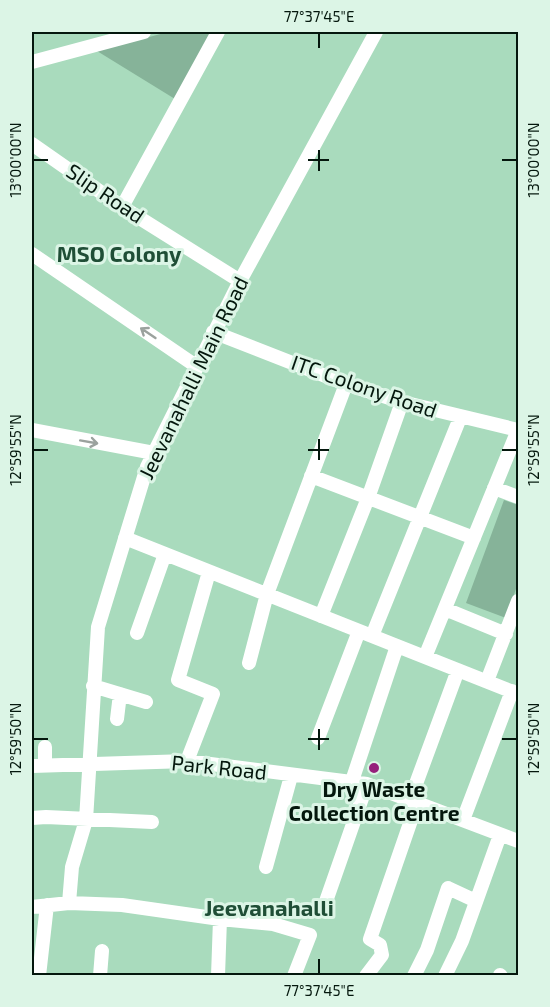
<svg xmlns="http://www.w3.org/2000/svg" width="550" height="1007" viewBox="0 0 550 1007" font-family="'Exo 2',sans-serif">
<style>
.green{fill:#86b399}
.lines{fill:none;stroke-linecap:round;stroke-linejoin:round}
.minor{stroke:#fff;stroke-width:14}
.oneway{stroke:#9ba29e}
.ticks{fill:none;stroke:#04170d;stroke-width:2}
.poi-dot{fill:#951f7b;stroke:#dcf5e6;stroke-width:2}
.labels{text-anchor:middle;stroke-width:6;stroke-linejoin:round;paint-order:stroke}
.street-label{font-size:21px;fill:#04170d;stroke:#dcf5e6}
.poi-label{font-size:21px;font-weight:bold;fill:#04170d;stroke:#dcf5e6}
.neighbourhood-label{font-size:22px;font-weight:bold;fill:#1f4e36;stroke:#dcf5e6}
.neatline{fill:none;stroke:#04170d;stroke-width:2}
.ticks-label{font-size:15px;text-anchor:middle;fill:#04170d}
</style>
<rect width="100%" height="100%" fill="#a9dbbd"/>
<path class="green" d="M 168,32 L 211,32 L 175,99 L 97,51 Z
M 504,500 L 518,505 L 518,583 L 506,618 L 466,603 Z"/>
<g class="lines">
<path class="minor" d="M 32,62 L 144,32
M 32,144 L 122,207 L 240,281
M 122,207 L 218,32
M 32,254 L 196,366
M 213,332 L 346,384 L 402,402 L 518,430
M 32,430 L 154,453
M 311,476 L 474,538
M 494,488 L 518,497
M 125,538 L 518,694
M 445,609 L 506,634
M 321,616 L 368,498 L 402,402
M 137,633 L 165,554
M 372,636 L 460,418
M 425,657 L 518,430
M 249,663 L 267,594 L 346,384
M 487,681 L 518,601
M 93,686 L 146,702
M 117,719 L 120,694
M 318,738 L 359,631
M 45,747 L 45,766
M 187,761 L 213,694 L 178,680 L 209,572
M 32,766 L 187,761 L 367,784 L 518,841
M 352,781 L 397,646
M 410,800 L 458,670
M 32,818 L 46,817 L 152,822
M 463,820 L 512,691
M 266,867 L 291,776
M 69,903 L 72,867 L 86,820 L 98,627 L 147,467 L 240,281 L 376,32
M 32,907 L 69,903 L 122,905 L 220,919 L 273,924 L 310,935 L 294,976
M 324,907 L 367,784
M 500,975 L 501,976
M 39,976 L 47,905
M 100,976 L 102,951
M 218,976 L 220,919
M 366,976 L 382,955 L 380,945 L 370,939 L 417,803
M 414,976 L 427,950 L 448,888 L 476,901
M 445,976 L 462,941 L 500,835"/>
</g>
<defs><path id="oneway-shaft" d="M-6 0H5M1.5-3L5.5 0L1.5 3" fill="none" stroke-width="1.6" stroke-linecap="round" stroke-linejoin="round" transform="scale(1.5)"/></defs>
<g class="oneway">
<use href="#oneway-shaft" transform="translate(148 333) rotate(-146)"/>
<use href="#oneway-shaft" transform="translate(89 442) rotate(10)"/>
</g>
<path class="ticks" d="M 319,33 L 319,48M 319,150 L 319,171M 33,160 L 48,160M 308,160 L 329,160M 502,160 L 517,160M 319,439 L 319,460M 33,450 L 48,450M 308,450 L 329,450M 502,450 L 517,450M 319,729 L 319,750M 33,739 L 48,739M 308,739 L 329,739M 502,739 L 517,739M 319,959 L 319,974"/>
<circle class="poi-dot" cx="374" cy="768" r="6"/>
<g class="labels">
<g class="street-label">
<text transform="translate(105 194) rotate(34)" y="7">Slip Road</text>
<text transform="translate(194 378) rotate(-64)" y="7">Jeevanahalli Main Road</text>
<text transform="translate(364 387) rotate(19)" y="7">ITC Colony Road</text>
<text transform="translate(219 768) rotate(6)" y="7">Park Road</text>
</g>
<g class="poi-label">
<text x="374" y="797">Dry Waste<tspan x="374" dy="24">Collection Centre</tspan></text>
</g>
<g class="neighbourhood-label">
<text x="119" y="262">MSO Colony</text>
<text x="269" y="916">Jeevanahalli</text>
</g>
</g>
<rect width="550" height="1007" fill="none" stroke="#dcf5e6" stroke-width="66"/>
<rect x="33" y="33" width="484" height="941" class="neatline"/>
<g class="ticks-label">
<text x="319" y="22">77°37'45"E</text>
<text transform="translate(16 160) rotate(-90)" y="5">13°00'00"N</text>
<text transform="translate(534 160) rotate(-90)" y="5">13°00'00"N</text>
<text transform="translate(16 450) rotate(-90)" y="5">12°59'55"N</text>
<text transform="translate(534 450) rotate(-90)" y="5">12°59'55"N</text>
<text transform="translate(16 739) rotate(-90)" y="5">12°59'50"N</text>
<text transform="translate(534 739) rotate(-90)" y="5">12°59'50"N</text>
<text x="319" y="996">77°37'45"E</text>
</g>
</svg>
